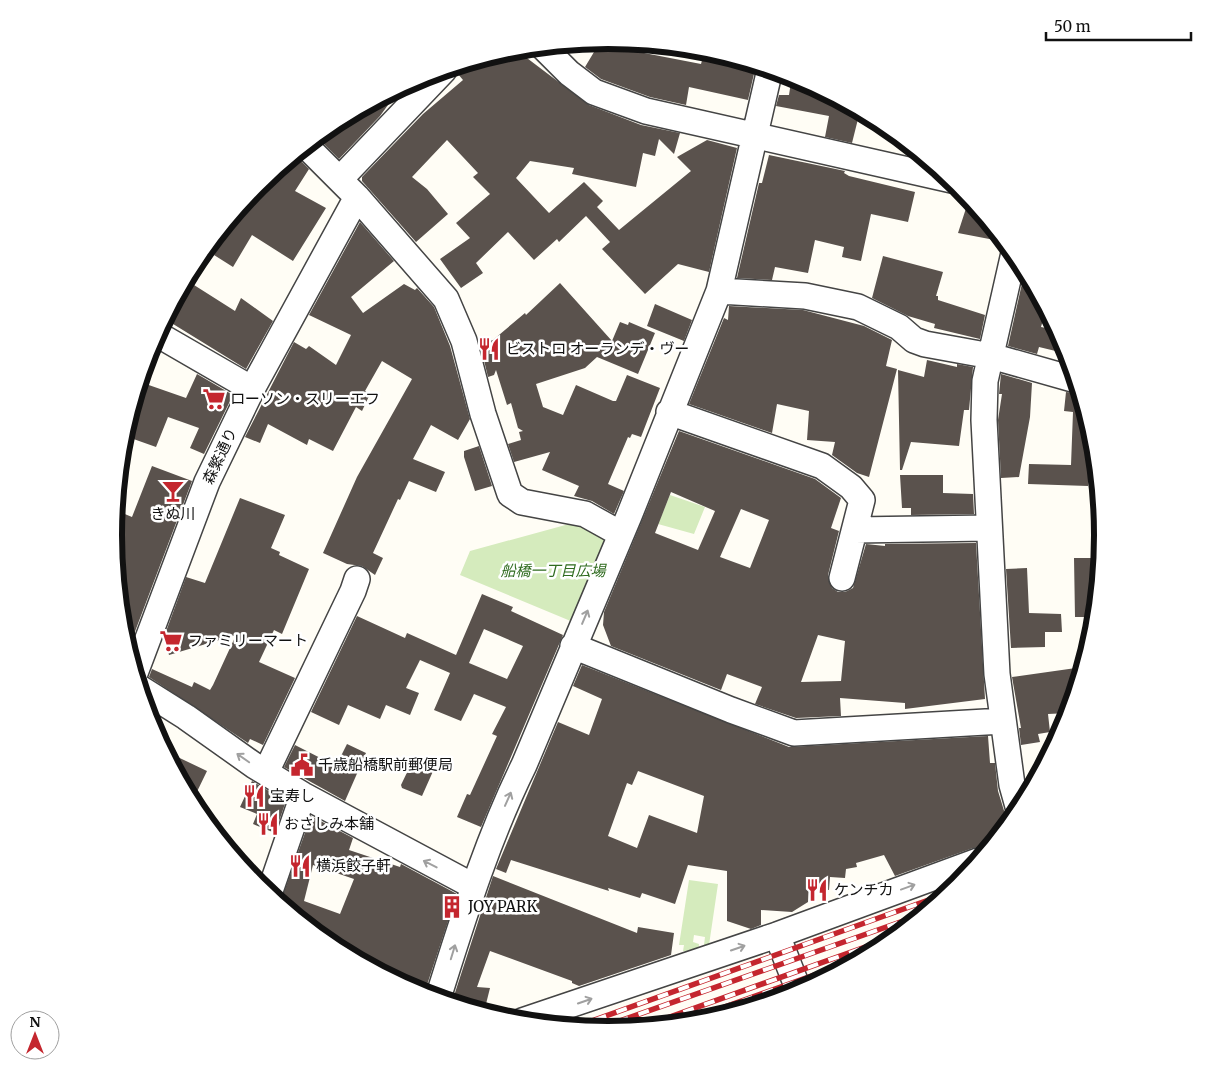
<svg xmlns="http://www.w3.org/2000/svg" width="1216" height="1070" viewBox="0 0 1216 1070" font-family="Merriweather,'Noto Sans JP',serif">
<style>
.green{fill:#d5ebbd}
.building{fill:#5a524d;fill-rule:evenodd}
.lines{fill:none;stroke-linecap:round;stroke-linejoin:round}
.minor-casing{stroke:#444;stroke-width:28}
.minor{stroke:#fff;stroke-width:25}
.rail-casing{stroke:#c4262e;stroke-width:5.5}
.rail{stroke:#fff;stroke-width:4;stroke-dasharray:11;stroke-linecap:butt}
.oneway{stroke:#a0a0a0}
.labels{text-anchor:middle;stroke-width:5;stroke-linejoin:round;paint-order:stroke}
.poi-label{font-size:15px;fill:#111;stroke:#fff;text-anchor:start}
.street-label{font-size:15px;fill:#111;stroke:#fff}
.park-label{font-size:15px;font-style:italic;fill:#2f6b1f;stroke:#fff}
.rim{fill:none;stroke:#111;stroke-width:6}
</style>
<rect width="100%" height="100%" fill="#fffdf5"/>
<path class="green" d="M 670,495 L 705,507 L 694,534 L 658,524 Z
M 580,521 L 610,539 L 573,622 L 460,575 L 470,551 Z
M 689,880 L 718,884 L 709,945 L 704,945 L 705,937 L 694,935 L 693,942 L 699,944 L 698,953 L 683,951 L 684,945 L 679,945 Z"/>
<path class="building" d="M 608,40 L 645,44 L 639,52 L 701,64 L 705,50 L 756,65 L 748,100 L 689,87 L 686,105 L 650,97 L 601,79 L 585,67 L 594,52 L 584,42 Z
M 515,49 L 589,105 L 641,125 L 680,133 L 674,154 L 659,139 L 655,156 L 643,153 L 636,187 L 572,174 L 574,168 L 530,161 L 516,178 L 549,213 L 584,182 L 603,201 L 597,207 L 619,230 L 691,171 L 677,157 L 707,140 L 737,148 L 709,272 L 678,264 L 645,294 L 602,249 L 610,242 L 586,216 L 559,242 L 557,239 L 534,260 L 508,232 L 476,263 L 483,273 L 461,288 L 440,259 L 470,238 L 456,223 L 490,194 L 473,177 L 478,173 L 447,140 L 412,177 L 427,189 L 448,214 L 416,242 L 362,181 L 362,177 L 423,114 L 463,80 L 458,74 L 458,66 Z
M 791,82 L 813,86 L 860,111 L 852,143 L 825,137 L 829,116 L 776,106 L 779,95 L 789,95 Z
M 401,87 L 380,116 L 339,159 L 317,137 L 333,123 Z
M 295,155 L 309,169 L 295,191 L 326,208 L 293,261 L 252,235 L 233,267 L 214,255 L 233,224 L 228,221 L 258,185 Z
M 769,155 L 845,171 L 844,173 L 849,176 L 915,192 L 908,222 L 871,214 L 861,261 L 842,257 L 844,247 L 815,240 L 808,273 L 775,267 L 772,280 L 737,278 L 759,183 L 762,183 Z
M 969,199 L 995,230 L 1005,242 L 958,233 Z
M 360,222 L 394,261 L 351,297 L 363,313 L 404,284 L 415,290 L 417,288 L 434,307 L 450,346 L 470,419 L 458,440 L 431,425 L 413,459 L 445,472 L 436,492 L 409,481 L 400,500 L 398,499 L 373,553 L 383,558 L 375,575 L 362,566 L 347,564 L 323,553 L 357,477 L 412,379 L 382,361 L 365,391 L 370,394 L 362,411 L 356,407 L 333,451 L 309,439 L 307,445 L 268,424 L 260,443 L 245,437 L 294,342 L 306,349 L 309,346 L 336,365 L 351,335 L 309,315 Z
M 883,256 L 943,272 L 936,296 L 938,296 L 938,300 L 985,315 L 980,339 L 934,328 L 935,324 L 908,316 L 872,298 Z
M 1025,270 L 1046,310 L 1041,327 L 1057,330 L 1068,354 L 1039,347 L 1037,354 L 1008,346 Z
M 560,283 L 612,341 L 620,322 L 628,325 L 629,322 L 655,333 L 638,374 L 597,357 L 585,368 L 536,384 L 543,407 L 563,415 L 576,385 L 613,401 L 616,401 L 627,375 L 660,388 L 641,437 L 632,434 L 630,438 L 628,437 L 608,484 L 624,491 L 614,514 L 592,501 L 574,496 L 579,486 L 542,470 L 550,452 L 514,462 L 508,444 L 521,440 L 519,432 L 523,431 L 518,428 L 511,403 L 507,405 L 496,370 L 494,375 L 488,377 L 480,344 L 493,340 L 525,313 L 526,315 Z
M 194,285 L 235,311 L 241,298 L 273,321 L 246,369 L 165,319 L 178,294 L 185,298 Z
M 655,304 L 692,320 L 684,341 L 647,326 Z
M 729,306 L 803,310 L 864,326 L 892,340 L 886,366 L 897,369 L 869,477 L 857,473 L 832,455 L 835,442 L 807,440 L 809,411 L 777,404 L 772,433 L 689,404 L 724,318 L 728,320 Z
M 927,360 L 957,367 L 957,364 L 973,367 L 969,410 L 964,410 L 959,446 L 911,442 L 902,470 L 900,470 L 898,370 L 924,377 Z
M 197,374 L 233,395 L 204,454 L 190,448 L 199,428 L 168,417 L 156,447 L 125,436 L 143,383 L 186,398 Z
M 1001,374 L 1032,383 L 1030,417 L 1019,477 L 1001,478 L 998,420 L 1002,394 L 999,394 Z
M 1066,392 L 1080,394 L 1094,439 L 1096,461 L 1090,461 L 1088,486 L 1028,484 L 1029,464 L 1071,465 L 1073,412 L 1064,411 Z
M 679,431 L 815,479 L 841,498 L 831,528 L 839,531 L 828,575 L 832,588 L 838,592 L 845,592 L 853,588 L 866,544 L 885,546 L 885,544 L 976,543 L 985,699 L 905,709 L 905,703 L 840,698 L 841,716 L 796,718 L 755,704 L 762,687 L 727,674 L 721,690 L 611,646 L 603,625 L 604,612 ZM 671,492 L 715,511 L 698,550 L 655,533 ZM 741,509 L 769,520 L 750,568 L 720,557 ZM 818,635 L 845,641 L 841,681 L 801,682 Z
M 479,446 L 492,486 L 475,491 L 464,457 L 464,451 Z
M 152,466 L 192,481 L 128,650 L 122,631 L 113,535 L 115,510 L 132,517 Z
M 900,475 L 943,475 L 943,493 L 973,494 L 974,514 L 911,515 L 911,508 L 902,508 Z
M 240,498 L 285,515 L 271,548 L 280,552 L 279,555 L 309,569 L 282,634 L 274,630 L 259,662 L 295,678 L 263,745 L 250,739 L 248,743 L 149,677 L 152,669 L 192,687 L 194,682 L 210,690 L 213,685 L 236,635 L 169,655 L 164,637 L 186,577 L 205,583 Z
M 1074,558 L 1101,558 L 1095,617 L 1075,617 Z
M 1027,568 L 1029,613 L 1061,614 L 1062,632 L 1045,632 L 1045,647 L 1011,648 L 1006,569 Z
M 482,594 L 513,607 L 511,611 L 563,635 L 481,827 L 457,817 L 467,794 L 470,795 L 497,736 L 492,734 L 506,707 L 474,694 L 461,721 L 434,710 L 450,673 L 420,660 L 406,688 L 419,693 L 410,715 L 386,705 L 380,719 L 348,705 L 339,725 L 311,712 L 357,616 L 405,638 L 407,633 L 456,655 ZM 484,629 L 523,646 L 507,679 L 469,663 Z
M 582,665 L 789,747 L 988,736 L 990,763 L 995,763 L 998,791 L 1005,814 L 1010,821 L 989,847 L 973,848 L 895,876 L 884,855 L 856,863 L 857,867 L 846,869 L 845,878 L 830,877 L 829,890 L 809,888 L 808,902 L 792,912 L 761,910 L 761,925 L 751,929 L 727,921 L 727,871 L 688,865 L 675,904 L 642,893 L 640,898 L 608,888 L 609,891 L 511,860 L 506,873 L 496,869 L 558,722 L 589,735 L 602,699 L 573,686 ZM 638,771 L 704,796 L 697,833 L 649,815 L 637,848 L 608,836 L 627,783 L 632,785 Z
M 1083,667 L 1069,713 L 1048,714 L 1050,732 L 1038,734 L 1040,742 L 1021,745 L 1019,728 L 1021,728 L 1012,677 Z
M 347,744 L 366,753 L 345,801 L 284,767 L 295,745 L 336,766 Z
M 165,751 L 207,771 L 192,802 L 187,792 Z
M 413,760 L 434,769 L 422,796 L 402,788 L 401,785 Z
M 1038,775 L 1037,778 L 1029,792 L 1026,780 Z
M 252,781 L 286,801 L 275,833 L 253,824 L 257,814 L 240,807 Z
M 311,816 L 353,838 L 349,850 L 400,867 L 401,864 L 457,894 L 424,994 L 333,946 L 280,903 ZM 313,865 L 354,879 L 340,914 L 304,901 Z
M 493,876 L 637,933 L 638,927 L 674,933 L 671,955 L 579,986 L 572,983 L 572,981 L 490,951 L 477,987 L 490,988 L 484,1012 L 452,1002 Z"/>
<g class="lines">
<defs>
<path id="minor" d="M 542,46 L 569,73 L 594,92 L 646,111 L 952,180
M 306,146 L 357,197 L 446,299 L 464,341 L 483,414 L 510,494 L 522,502 L 585,514 L 621,534
M 340,179 L 444,70
M 1014,253 L 985,381 L 984,420 L 997,674 L 1012,785 L 1019,810
M 719,291 L 805,296 L 858,307 L 899,327 L 914,340 L 925,344 L 991,356 L 1076,380
M 157,334 L 252,389
M 669,412 L 822,466 L 851,487 L 862,500 L 842,578
M 855,530 L 988,528
M 573,646 L 731,710 L 794,733 L 1003,721
M 135,673 L 207,482 L 252,389 L 357,197
M 140,688 L 186,717 L 255,766 L 303,795 L 473,886
M 266,772 L 353,591 L 357,579
M 269,894 L 303,795
M 777,935 L 799,991
M 438,998 C 463,919 487,840 524,765 L 629,516 L 719,291 L 770,69
M 522,1021 L 777,935 L 978,861"/>
</defs>
<use href="#minor" class="minor-casing"/>
<use href="#minor" class="minor"/>
<defs>
<path id="rail" d="M 680,1023 L 862,958
M 575,1027 L 948,893
M 642,1027 L 896,936
M 597,1029 L 923,914"/>
</defs>
<use href="#rail" class="rail-casing"/>
<use href="#rail" class="rail"/>
</g>
<defs><path id="oneway-shaft" d="M-6 0H5M1.5-3L5.5 0L1.5 3" fill="none" stroke-width="1.6" stroke-linecap="round" stroke-linejoin="round" transform="scale(1.25)"/></defs>
<g class="oneway">
<use href="#oneway-shaft" transform="translate(585 617) rotate(-67)"/>
<use href="#oneway-shaft" transform="translate(243 758) rotate(-145)"/>
<use href="#oneway-shaft" transform="translate(508 799) rotate(-66)"/>
<use href="#oneway-shaft" transform="translate(430 864) rotate(-153)"/>
<use href="#oneway-shaft" transform="translate(908 887) rotate(-20)"/>
<use href="#oneway-shaft" transform="translate(738 948) rotate(-19)"/>
<use href="#oneway-shaft" transform="translate(453 952) rotate(-73)"/>
<use href="#oneway-shaft" transform="translate(585 1001) rotate(-19)"/>
</g>
<defs>
<symbol id="restaurant-bare" viewBox="-9 -9 18 18"><path d="M-5-6h1v4h1v-4h1v4h1v-4h1v5L-1.5 .5V6h-2V.5L-5-1ZM5-6V6H3V1.5H1.5Q1.5-4 5-6Z" fill="#c4262e" stroke="#fff" stroke-width="2.5" paint-order="stroke"/></symbol>
<symbol id="supermarket-bare" viewBox="-9 -9 18 18"><path d="M-6-5.5h2.5l.6 2H6L4.5 2H-2.5L-4.4-4H-6ZM-1.5 3.2a1.3 1.3 0 1 0 .1 0ZM3 3.2a1.3 1.3 0 1 0 .1 0Z" fill="#c4262e" stroke="#fff" stroke-width="2.5" paint-order="stroke"/></symbol>
<symbol id="bar-bare" viewBox="-9 -9 18 18"><path d="M-6-5H6L.8 .8V4.5H3.5V6h-7V4.5H-.8V.8Z" fill="#c4262e" stroke="#fff" stroke-width="2.5" paint-order="stroke"/></symbol>
<symbol id="civic-bare" viewBox="-9 -9 18 18"><path d="M-.6-6.5H3V-4.5H.6V-3L4-1V1h2V6H-6V1h2V-1L-.6-3ZM-1.2 2.5V6h2.4V2.5Z" fill="#c4262e" stroke="#fff" stroke-width="2.5" paint-order="stroke"/></symbol>
<symbol id="building-bare" viewBox="-9 -9 18 18"><path d="M-4-6H4V6H1V3H-1V6H-4ZM-2.5-4.3h1.7v1.8h-1.7ZM.8-4.3h1.7v1.8H.8ZM-2.5-1h1.7V.8h-1.7ZM.8-1h1.7V.8H.8Z" fill="#c4262e" stroke="#fff" stroke-width="2.5" paint-order="stroke"/></symbol>
</defs>
<g fill-rule="evenodd">
<use href="#restaurant-bare" x="473" y="333" width="32" height="32"/>
<use href="#supermarket-bare" x="198" y="383" width="32" height="32"/>
<use href="#bar-bare" x="157" y="475" width="32" height="32"/>
<use href="#supermarket-bare" x="155" y="625" width="32" height="32"/>
<use href="#civic-bare" x="286" y="749" width="32" height="32"/>
<use href="#restaurant-bare" x="238" y="780" width="32" height="32"/>
<use href="#restaurant-bare" x="252" y="808" width="32" height="32"/>
<use href="#restaurant-bare" x="284" y="850" width="32" height="32"/>
<use href="#restaurant-bare" x="801" y="874" width="32" height="32"/>
<use href="#building-bare" x="436" y="891" width="32" height="32"/>
</g>
<g class="labels">
<g class="poi-label">
<text x="506" y="354">ビストロ オーランデ・ヴー</text>
<text x="230" y="404">ローソン・スリーエフ</text>
<text x="173" y="519" text-anchor="middle">きぬ川</text>
<text x="188" y="646">ファミリーマート</text>
<text x="318" y="770">千歳船橋駅前郵便局</text>
<text x="270" y="801">宝寿し</text>
<text x="284" y="829">おさしみ本舗</text>
<text x="316" y="871">横浜餃子軒</text>
<text x="834" y="895">ケンチカ</text>
<text x="468" y="912">JOY PARK</text>
</g>
<g class="street-label">
<text transform="translate(220 456) rotate(-65)" y="5">森繁通り</text>
</g>
<g class="park-label">
<text x="553" y="576">船橋一丁目広場</text>
</g>
</g>
<path d="M0 0H1216V1070H0ZM122 535a486 486 0 1 1 972 0a486 486 0 1 1-972 0Z" fill="#fff" fill-rule="evenodd"/>
<path class="rim" d="M122 535a486 486 0 1 1 972 0a486 486 0 1 1-972 0Z"/>
<g transform="translate(35 1035)"><circle r="24" fill="#ffffff" stroke="#a0a0a0"/>
<path d="M0-4L9 19L0 12L-9 19Z" fill="#c4262e"/>
<text y="-8" font-size="14" font-weight="bold" text-anchor="middle" fill="#111111">N</text>
</g>
<path d="M1046 32v8h145v-8" fill="none" stroke="#111111" stroke-width="2.5"/>
<text x="1054" y="32" font-size="15" fill="#111111" stroke="#ffffff" stroke-width="4" paint-order="stroke">50 m</text>
</svg>
